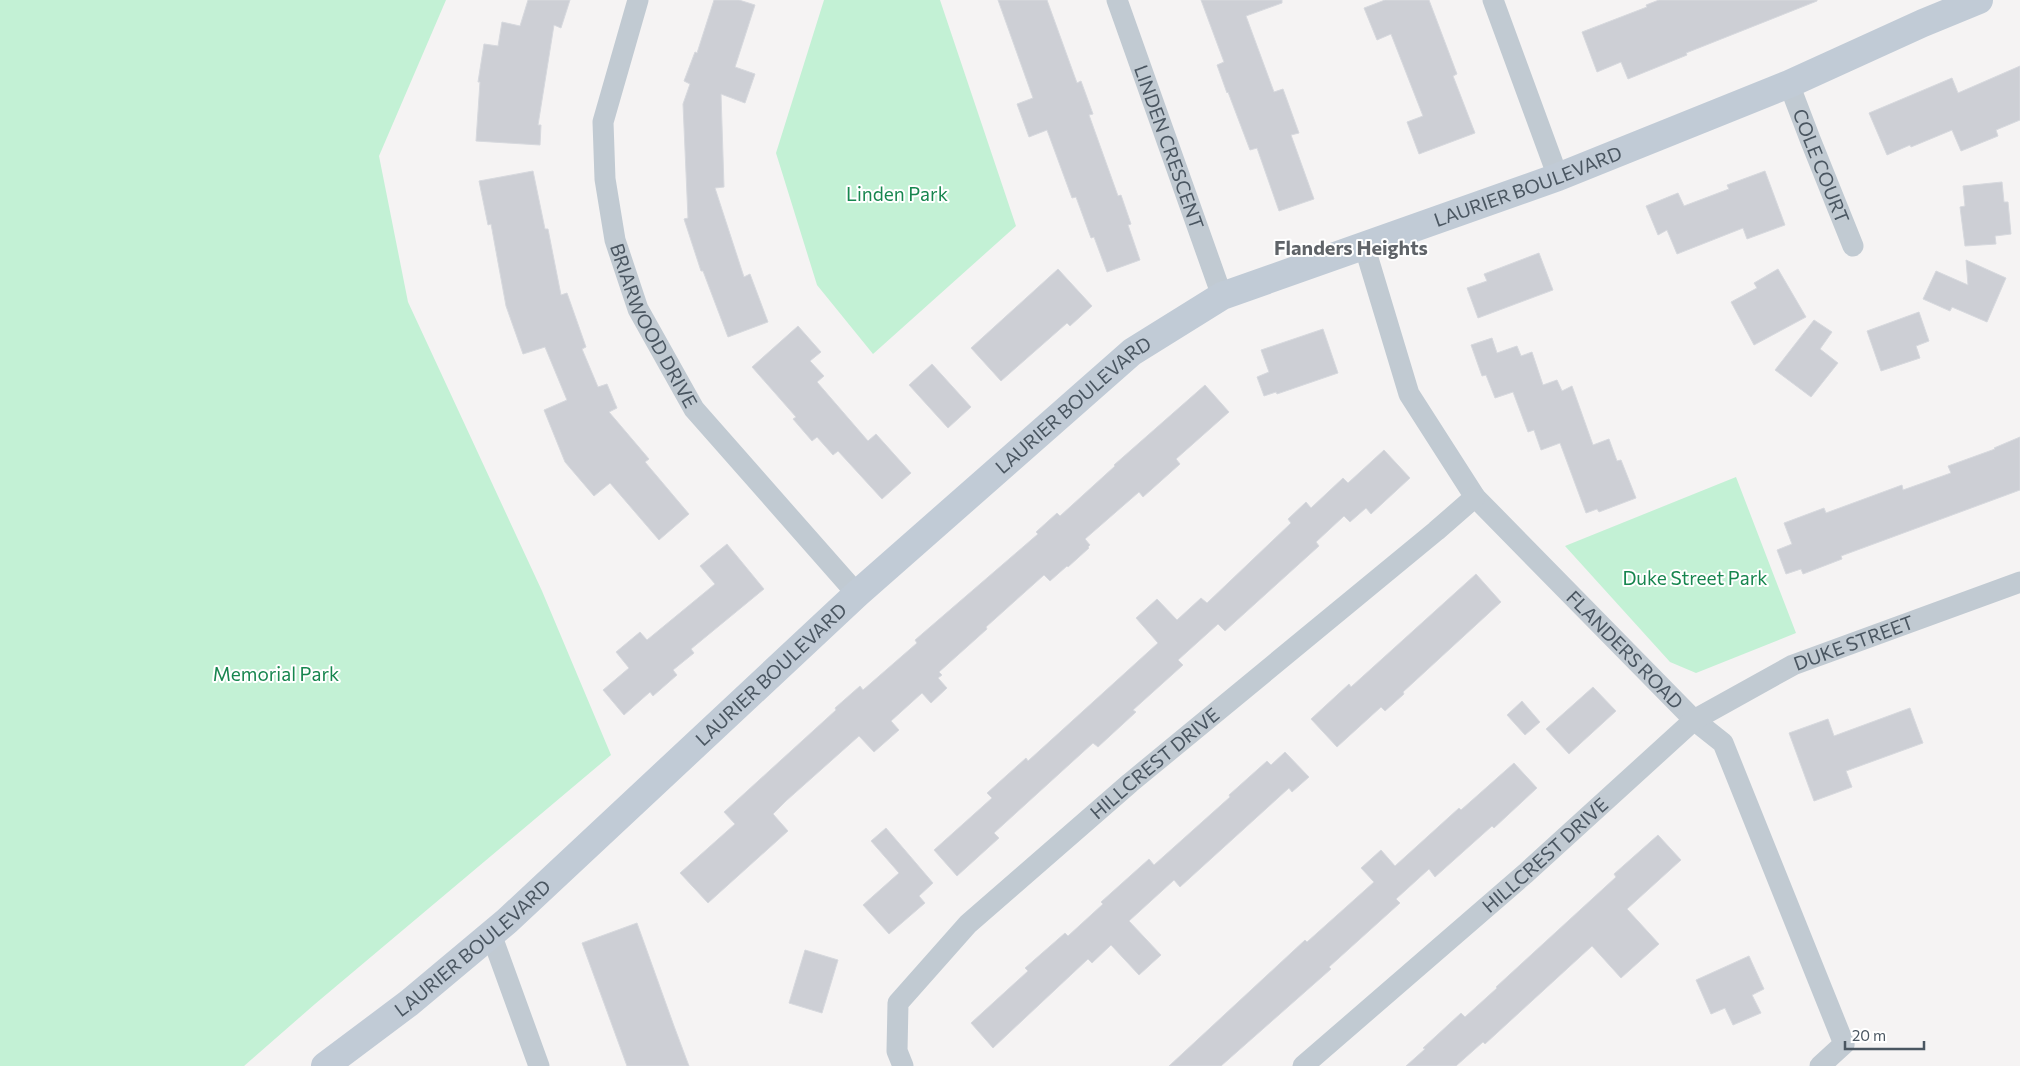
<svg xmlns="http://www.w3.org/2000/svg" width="2020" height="1066" viewBox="0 0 2020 1066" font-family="Commissioner,sans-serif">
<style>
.green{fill:#c3f1d5}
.building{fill:#cdcfd5;stroke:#d7d9de}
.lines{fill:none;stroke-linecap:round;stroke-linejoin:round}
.street{stroke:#c1cad2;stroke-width:21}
.secondary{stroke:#c1cbd6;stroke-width:28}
.labels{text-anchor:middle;stroke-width:4;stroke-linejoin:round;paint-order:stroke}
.street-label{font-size:19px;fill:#4a5661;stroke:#fff}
.park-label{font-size:19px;fill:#17864f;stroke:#fff}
.neighbourhood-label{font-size:20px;font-weight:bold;fill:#5f6368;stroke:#fff}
</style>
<rect width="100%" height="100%" fill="#f5f3f3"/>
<path class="green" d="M 0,0 L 446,0 L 379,156 L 408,302 L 542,591 L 611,755 L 315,1004 L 244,1066 L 0,1066 Z
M 824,0 L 940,0 L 1016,226 L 873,354 L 817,285 L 776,153 Z
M 1736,477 L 1796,633 L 1696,673 L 1670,662 L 1565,546 Z"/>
<path class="building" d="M 528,0 L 570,0 L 561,28 L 554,25 L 538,125 L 541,125 L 540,145 L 476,141 L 480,82 L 478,82 L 484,44 L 498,46 L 502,22 L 520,26 Z
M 714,0 L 739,0 L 755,5 L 735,67 L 755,74 L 745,103 L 721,94 L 724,187 L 715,188 L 744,277 L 750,274 L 768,322 L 728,337 L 703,271 L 701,271 L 684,219 L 688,218 L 683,104 L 690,84 L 684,81 L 695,52 L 697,53 Z
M 998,0 L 1047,0 L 1077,83 L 1081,81 L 1093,114 L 1089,115 L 1118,196 L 1121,195 L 1131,224 L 1128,225 L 1140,260 L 1107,272 L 1094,237 L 1091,238 L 1076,197 L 1072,198 L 1047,130 L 1029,137 L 1017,104 L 1033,98 Z
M 1201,0 L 1282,0 L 1282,3 L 1246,16 L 1274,92 L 1283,89 L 1299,133 L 1291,135 L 1314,199 L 1279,211 L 1257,148 L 1250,150 L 1228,92 L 1227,93 L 1217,65 L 1224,62 Z
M 1385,0 L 1429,0 L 1457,74 L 1453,76 L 1475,133 L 1419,154 L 1407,122 L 1423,116 L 1391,34 L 1377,40 L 1364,8 Z
M 1659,0 L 1817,0 L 1817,1 L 1686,53 L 1687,55 L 1628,79 L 1621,62 L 1597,72 L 1582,32 L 1647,7 L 1646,5 Z
M 2020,66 L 2020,120 L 1996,130 L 1998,136 L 1961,151 L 1952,130 L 1911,147 L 1910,145 L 1887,155 L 1869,113 L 1952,78 L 1958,93 Z
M 533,171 L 545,229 L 548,229 L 561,295 L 567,293 L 586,347 L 582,349 L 598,387 L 607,384 L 617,408 L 609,412 L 649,459 L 645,462 L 689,514 L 659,540 L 610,483 L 594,496 L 565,462 L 544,410 L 567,400 L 545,347 L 523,354 L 506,306 L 491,224 L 488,225 L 479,181 Z
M 1765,171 L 1785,225 L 1747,239 L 1743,228 L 1677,254 L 1667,230 L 1658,235 L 1646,206 L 1678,193 L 1684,206 L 1729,189 L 1727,185 Z
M 2002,182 L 2004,202 L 2008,202 L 2011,234 L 1995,236 L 1996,244 L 1965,246 L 1960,207 L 1965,206 L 1963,186 Z
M 1539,253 L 1553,290 L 1478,318 L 1467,288 L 1487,281 L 1484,274 Z
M 1966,260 L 2006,278 L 1987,322 L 1952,307 L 1950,311 L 1923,299 L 1936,271 L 1968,285 Z
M 1058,269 L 1092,306 L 1070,326 L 1067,323 L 1001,381 L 971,348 Z
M 1778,269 L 1806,317 L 1754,345 L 1731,302 L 1757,288 L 1754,283 Z
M 1919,312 L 1929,341 L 1916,346 L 1920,358 L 1881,371 L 1867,331 Z
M 1814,320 L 1832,332 L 1820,349 L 1838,363 L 1811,397 L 1775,370 Z
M 798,326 L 821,352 L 810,361 L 824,376 L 817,382 L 868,441 L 876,434 L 911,473 L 882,499 L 838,451 L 833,455 L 817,437 L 812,441 L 793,419 L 796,417 L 752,367 Z
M 1323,329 L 1338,373 L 1277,394 L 1276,392 L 1264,396 L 1257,377 L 1269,372 L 1261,350 Z
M 1492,338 L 1497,353 L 1517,346 L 1521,356 L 1532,352 L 1543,385 L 1557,380 L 1562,391 L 1572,386 L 1593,445 L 1609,439 L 1617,461 L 1621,460 L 1636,498 L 1599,512 L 1597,509 L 1586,513 L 1560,443 L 1541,450 L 1534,430 L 1528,432 L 1513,392 L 1495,398 L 1486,375 L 1482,376 L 1471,345 Z
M 932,364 L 971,407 L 948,428 L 909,385 Z
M 1205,385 L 1229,412 L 1176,459 L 1180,464 L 1143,497 L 1139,492 L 1085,539 L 1090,545 L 1088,547 L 1089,548 L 1068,567 L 1067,566 L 1050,581 L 1044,575 L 986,627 L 987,629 L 939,672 L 942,675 L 938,678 L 947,688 L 931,703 L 922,693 L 891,721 L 899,730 L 874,752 L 859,736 L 786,801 L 773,814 L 788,831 L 708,903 L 680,873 L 735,824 L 724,812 L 836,710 L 835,708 L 860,686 L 863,690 L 917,643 L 915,640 L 1038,534 L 1036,532 L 1057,513 L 1060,516 L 1115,466 L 1114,465 Z
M 2020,437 L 2020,490 L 1841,556 L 1842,559 L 1803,574 L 1801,569 L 1786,574 L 1777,550 L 1792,544 L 1784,523 L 1824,508 L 1826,513 L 1902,485 L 1903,490 L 1951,473 L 1948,466 L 1995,449 L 1994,448 Z
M 1384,450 L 1410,478 L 1371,514 L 1366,508 L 1350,522 L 1344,516 L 1316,542 L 1319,546 L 1225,631 L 1218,624 L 1178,660 L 1183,665 L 1133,710 L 1136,712 L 1098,747 L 1093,743 L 994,833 L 999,838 L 957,876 L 934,850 L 992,798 L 987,793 L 1026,758 L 1028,761 L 1158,643 L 1136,618 L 1157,599 L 1177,620 L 1201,598 L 1207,603 L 1291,523 L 1288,519 L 1306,502 L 1311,508 L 1343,478 L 1348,483 Z
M 727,544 L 764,589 L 691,649 L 694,653 L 673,670 L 677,675 L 653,696 L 650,692 L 624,715 L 603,690 L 629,668 L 616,652 L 640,632 L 647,640 L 715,584 L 700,566 Z
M 1476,574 L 1501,602 L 1403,692 L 1404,694 L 1385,711 L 1381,707 L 1337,747 L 1311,719 L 1349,684 L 1351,687 Z
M 1593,687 L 1616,711 L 1569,754 L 1546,729 Z
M 1522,701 L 1540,722 L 1525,735 L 1507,715 Z
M 1910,708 L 1923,743 L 1846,771 L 1852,787 L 1814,801 L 1789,733 L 1828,719 L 1834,736 Z
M 1285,752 L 1309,777 L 1292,792 L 1289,788 L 1180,887 L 1174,880 L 1129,921 L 1161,955 L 1139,975 L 1111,945 L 1092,963 L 1088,959 L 993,1048 L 971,1023 L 1028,971 L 1025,968 L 1065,933 L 1068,936 L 1103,904 L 1101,902 L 1149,859 L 1154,865 L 1230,797 L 1229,795 L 1267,761 L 1271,765 Z
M 1514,763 L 1537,788 L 1494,828 L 1492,826 L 1435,877 L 1429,869 L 1396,899 L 1400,903 L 1329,967 L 1331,969 L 1221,1066 L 1169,1066 L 1305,940 L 1307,942 L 1374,882 L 1361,868 L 1381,850 L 1395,866 L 1459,808 L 1461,810 Z
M 886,828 L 933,883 L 919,896 L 925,903 L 889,934 L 863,905 L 899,873 L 871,841 Z
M 1658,835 L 1681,860 L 1627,909 L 1659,944 L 1621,978 L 1592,946 L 1485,1044 L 1483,1042 L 1456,1066 L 1406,1066 L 1425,1049 L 1423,1048 L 1461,1013 L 1465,1017 L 1497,988 L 1496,987 L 1616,877 L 1614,874 Z
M 637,923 L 674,1026 L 689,1066 L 627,1066 L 582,943 Z
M 805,950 L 838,960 L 822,1013 L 789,1003 Z
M 1749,956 L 1764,989 L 1752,995 L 1761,1013 L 1733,1025 L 1725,1008 L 1711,1014 L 1696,980 Z"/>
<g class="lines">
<g class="street">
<path id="s1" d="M 638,0 L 603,122 L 605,179 L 615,240 L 638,309 L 694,409 L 857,594"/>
<path id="s2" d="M 1117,0 L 1222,296"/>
<path d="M 1493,0 L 1558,177"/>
<path id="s3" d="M 1789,84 L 1810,139 L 1853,246"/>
<path id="s4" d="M 1364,245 L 1409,394 L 1475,497 L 1694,720 L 1723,743 L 1844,1044 L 1820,1066"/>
<path d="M 491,934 L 539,1066"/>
<path id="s5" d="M 903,1066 L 897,1051 L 898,1003 L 968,924 L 1130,783 L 1436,531 L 1475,497"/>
<path id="s6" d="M 1303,1066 L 1526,873 L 1694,720 L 1793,665 L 2020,582"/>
</g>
<path class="secondary" id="s7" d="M 325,1066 L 409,1003 L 507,921 L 857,594 L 1132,352 L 1222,296 L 1558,177 L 1789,84 L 1923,23 L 1979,0"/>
</g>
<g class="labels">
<g class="street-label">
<text dy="7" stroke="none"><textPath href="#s2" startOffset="156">LINDEN CRESCENT</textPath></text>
<text dy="7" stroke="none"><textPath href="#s3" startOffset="88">COLE COURT</textPath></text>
<text dy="7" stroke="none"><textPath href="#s7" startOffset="1509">LAURIER BOULEVARD</textPath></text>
<text dy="7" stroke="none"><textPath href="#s1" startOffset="340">BRIARWOOD DRIVE</textPath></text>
<text dy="7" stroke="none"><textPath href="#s7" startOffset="999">LAURIER BOULEVARD</textPath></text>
<text dy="7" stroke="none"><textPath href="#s6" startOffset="700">DUKE STREET</textPath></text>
<text dy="7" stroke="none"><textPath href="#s4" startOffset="492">FLANDERS ROAD</textPath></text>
<text dy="7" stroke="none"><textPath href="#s7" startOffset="594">LAURIER BOULEVARD</textPath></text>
<text dy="7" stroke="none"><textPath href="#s5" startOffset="416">HILLCREST DRIVE</textPath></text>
<text dy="7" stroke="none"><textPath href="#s6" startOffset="321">HILLCREST DRIVE</textPath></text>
<text dy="7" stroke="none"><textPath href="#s7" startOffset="189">LAURIER BOULEVARD</textPath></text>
</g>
<g class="park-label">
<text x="897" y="201">Linden Park</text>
<text x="1695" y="585">Duke Street Park</text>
<text x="276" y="681">Memorial Park</text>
</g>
<g class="neighbourhood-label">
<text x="1351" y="255">Flanders Heights</text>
</g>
</g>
<path d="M1845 1041v8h79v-8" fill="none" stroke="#4a5661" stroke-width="2.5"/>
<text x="1852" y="1041" font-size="15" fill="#4a5661" stroke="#ffffff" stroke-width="4" paint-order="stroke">20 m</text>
</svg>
